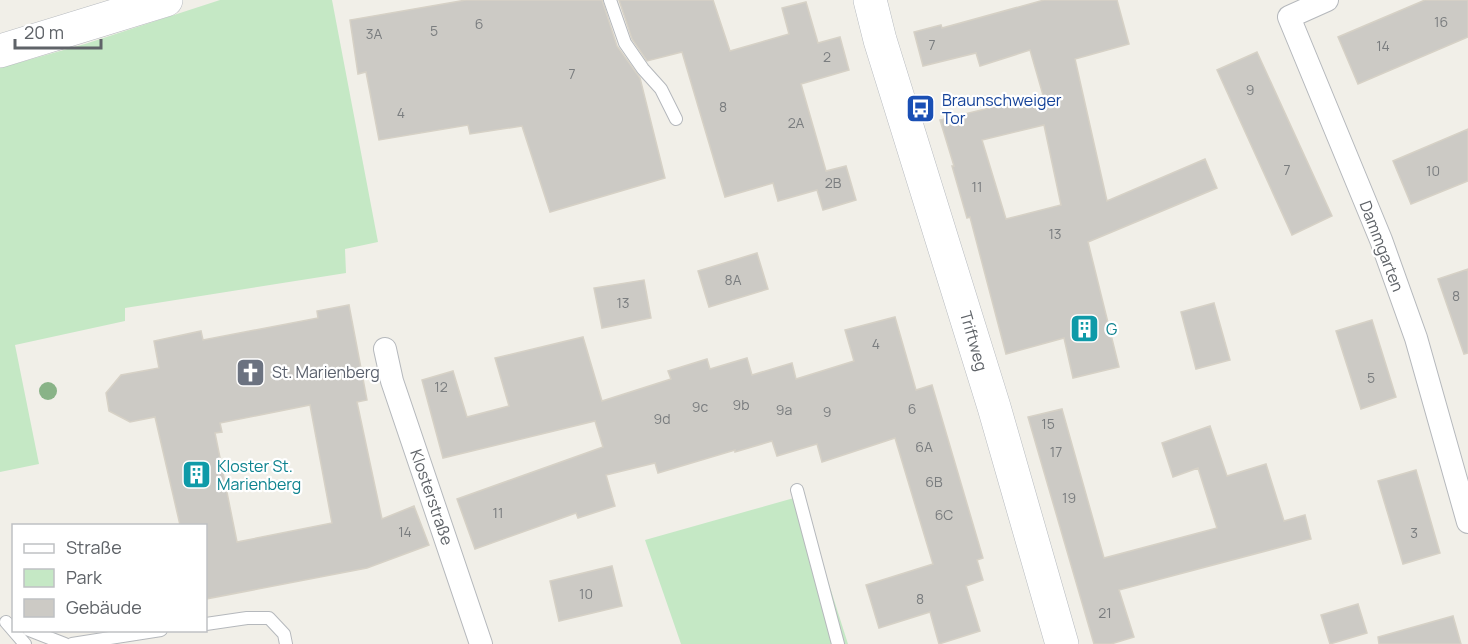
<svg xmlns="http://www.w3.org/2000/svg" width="1468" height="644" viewBox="0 0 1468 644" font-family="Manrope,sans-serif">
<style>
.green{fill:#c5e8c5}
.building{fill:#cccac5;stroke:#d6d1c6;stroke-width:1.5;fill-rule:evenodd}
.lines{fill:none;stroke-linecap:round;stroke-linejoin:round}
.service-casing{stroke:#b5b8bc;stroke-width:14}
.minor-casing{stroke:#b5b8bc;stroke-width:24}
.secondary-casing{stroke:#b6babf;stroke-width:34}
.service{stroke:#fff;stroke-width:12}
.minor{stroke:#fff;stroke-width:22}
.secondary{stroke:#fff;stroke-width:33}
.tree{fill:#89b387}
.labels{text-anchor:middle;stroke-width:4.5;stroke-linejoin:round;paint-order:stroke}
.number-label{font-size:14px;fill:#7a7d7f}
.transit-label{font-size:16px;fill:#164399;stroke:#fff;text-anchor:start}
.street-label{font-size:16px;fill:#5f6368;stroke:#fff}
.culture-label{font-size:16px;fill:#0d838f;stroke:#fff;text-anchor:start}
.worship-label{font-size:16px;fill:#5b616d;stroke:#fff;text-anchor:start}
</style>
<rect width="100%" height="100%" fill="#f1efe8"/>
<path class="green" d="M 220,0 L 332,0 L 378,242 L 345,249 L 346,273 L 125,308 L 125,321 L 15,345 L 39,464 L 0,472 L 0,68 L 85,44 Z
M 801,496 L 848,644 L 681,644 L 645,540 Z"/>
<path class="building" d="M 466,0 L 602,0 L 617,46 L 640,78 L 665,178 L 550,212 L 522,126 L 470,134 L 468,125 L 379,140 L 366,72 L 358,74 L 350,20 Z
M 619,0 L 713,0 L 730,51 L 789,34 L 782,8 L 806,2 L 818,43 L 840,37 L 849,70 L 801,84 L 826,171 L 846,166 L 856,200 L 823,210 L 817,190 L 778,201 L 773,183 L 725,197 L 682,52 L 647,61 L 632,39 Z
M 1044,0 L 1117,0 L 1129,44 L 1075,59 L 1107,201 L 1205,159 L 1217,188 L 1088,242 L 1119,367 L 1073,378 L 1064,338 L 1006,354 L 970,217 L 967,218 L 952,166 L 954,166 L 940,120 L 1043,95 L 1030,50 L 980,66 L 976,53 L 923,66 L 914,32 L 941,25 L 942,28 ZM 1044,125 L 1061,205 L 1006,219 L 982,140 Z
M 1425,0 L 1468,0 L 1468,37 L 1358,84 L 1338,37 Z
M 1257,52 L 1332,216 L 1292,235 L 1217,70 Z
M 1468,129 L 1468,181 L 1411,204 L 1393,161 Z
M 757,253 L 768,289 L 709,307 L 698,271 Z
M 1468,269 L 1468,353 L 1464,354 L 1438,279 Z
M 644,280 L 651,318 L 602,328 L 594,288 Z
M 1214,303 L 1230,360 L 1196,369 L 1181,312 Z
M 349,305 L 367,400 L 357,402 L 382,519 L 414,506 L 429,545 L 367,568 L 206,599 L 206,525 L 180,525 L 155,417 L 130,422 L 109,411 L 106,393 L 121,375 L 159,368 L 154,341 L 201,331 L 203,340 L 318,318 L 317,311 ZM 310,405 L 332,523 L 237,542 L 215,433 L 222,432 L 220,423 Z
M 895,317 L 916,390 L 932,385 L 983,558 L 977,560 L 983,580 L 966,586 L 980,631 L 939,644 L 930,612 L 879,628 L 866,585 L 933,564 L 895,438 L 822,462 L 817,444 L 777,456 L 772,441 L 735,452 L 735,450 L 658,473 L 655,463 L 606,475 L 615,506 L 578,518 L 576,513 L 475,549 L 457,499 L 603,447 L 595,421 L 443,458 L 422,380 L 453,371 L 467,417 L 509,406 L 495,358 L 583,337 L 602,401 L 671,379 L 668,371 L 707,359 L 710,369 L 747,358 L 752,375 L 792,363 L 796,379 L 854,361 L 845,330 Z
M 1372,320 L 1396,397 L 1361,409 L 1336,331 Z
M 1062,409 L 1104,558 L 1217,528 L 1198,468 L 1173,477 L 1162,443 L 1210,426 L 1227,476 L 1266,464 L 1284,521 L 1305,515 L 1311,539 L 1119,590 L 1134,637 L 1111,644 L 1094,644 L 1028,417 Z
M 1416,470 L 1440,553 L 1403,564 L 1378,481 Z
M 612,566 L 622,606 L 559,621 L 550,581 Z
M 1358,604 L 1367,633 L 1330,644 L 1321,615 Z
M 1453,616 L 1461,644 L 1379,644 L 1378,637 Z"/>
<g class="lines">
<defs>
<path id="service" d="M 610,0 L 625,43 L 643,69 L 661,89 L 676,119
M 797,490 L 838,644
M 6,622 L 25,644
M 206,624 L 247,618 L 269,618 L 284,634 L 286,644
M 29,630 L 65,644
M 72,644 L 161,630"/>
<path id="minor" d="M 1327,0 L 1289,17 L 1381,240 L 1416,338 L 1468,522
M 385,349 L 392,381 L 481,644"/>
<path id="secondary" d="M 870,0 L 880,40 L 994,407 L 1062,644
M 0,51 L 166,0"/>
</defs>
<use href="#service" class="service-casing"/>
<use href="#minor" class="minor-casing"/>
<use href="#secondary" class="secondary-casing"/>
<use href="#service" class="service"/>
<use href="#minor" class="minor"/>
<use href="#secondary" class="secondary"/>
</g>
<circle class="tree" cx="48" cy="391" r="9"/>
<defs>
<symbol id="bus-square" viewBox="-11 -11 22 22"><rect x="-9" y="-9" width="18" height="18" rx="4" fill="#1a4fb4" stroke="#fff"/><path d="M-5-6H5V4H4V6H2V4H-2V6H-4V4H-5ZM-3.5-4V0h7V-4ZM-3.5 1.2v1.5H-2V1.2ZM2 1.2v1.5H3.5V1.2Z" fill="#fff"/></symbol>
<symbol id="building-square" viewBox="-11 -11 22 22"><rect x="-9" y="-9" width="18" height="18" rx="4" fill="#0f9aa8" stroke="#fff"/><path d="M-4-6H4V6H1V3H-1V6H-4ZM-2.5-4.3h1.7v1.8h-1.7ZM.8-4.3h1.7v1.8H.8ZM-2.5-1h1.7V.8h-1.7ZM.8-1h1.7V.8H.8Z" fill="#fff"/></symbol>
<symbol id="church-square" viewBox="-11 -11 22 22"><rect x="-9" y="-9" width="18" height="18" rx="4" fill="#6b7280" stroke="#fff"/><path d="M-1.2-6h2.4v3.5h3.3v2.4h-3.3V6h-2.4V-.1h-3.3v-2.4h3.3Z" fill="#fff"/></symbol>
</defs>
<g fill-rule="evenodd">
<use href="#bus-square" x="904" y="92" width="33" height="33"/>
<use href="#building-square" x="1068" y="312" width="33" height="33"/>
<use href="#church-square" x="234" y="356" width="33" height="33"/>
<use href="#building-square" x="180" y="458" width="33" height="33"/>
</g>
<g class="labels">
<g class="number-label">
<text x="1441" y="27">16</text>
<text x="479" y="29">6</text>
<text x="434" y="36">5</text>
<text x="374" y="39">3A</text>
<text x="932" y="50">7</text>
<text x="1383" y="51">14</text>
<text x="827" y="62">2</text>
<text x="572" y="79">7</text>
<text x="1250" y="95">9</text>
<text x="723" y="112">8</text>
<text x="401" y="118">4</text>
<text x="796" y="128">2A</text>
<text x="1287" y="175">7</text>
<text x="1433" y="176">10</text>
<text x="833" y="188">2B</text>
<text x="977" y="192">11</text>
<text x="1055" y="239">13</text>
<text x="733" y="285">8A</text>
<text x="1456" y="301">8</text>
<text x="623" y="308">13</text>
<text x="876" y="349">4</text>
<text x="1371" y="383">5</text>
<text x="441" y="392">12</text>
<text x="741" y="410">9b</text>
<text x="700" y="412">9c</text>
<text x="912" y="414">6</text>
<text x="784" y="415">9a</text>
<text x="827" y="417">9</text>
<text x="662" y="424">9d</text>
<text x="1048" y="429">15</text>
<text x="924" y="452">6A</text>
<text x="1056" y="457">17</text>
<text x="934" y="487">6B</text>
<text x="1069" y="503">19</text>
<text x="498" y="518">11</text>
<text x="944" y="520">6C</text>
<text x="405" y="537">14</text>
<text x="1414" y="538">3</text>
<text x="586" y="599">10</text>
<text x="920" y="604">8</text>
<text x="1105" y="618">21</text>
</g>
<g class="transit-label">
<text x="942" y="106">Braunschweiger<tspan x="942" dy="18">Tor</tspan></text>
</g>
<g class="street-label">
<text transform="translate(1382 246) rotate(69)" y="6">Dammgarten</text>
<text transform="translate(974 341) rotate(74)" y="6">Triftweg</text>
<text transform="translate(432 497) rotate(71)" y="6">Klosterstraße</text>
</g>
<g class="culture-label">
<text x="1106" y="335">G</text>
<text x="217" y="472">Kloster St.<tspan x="217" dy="18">Marienberg</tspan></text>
</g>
<g class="worship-label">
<text x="272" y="378">St. Marienberg</text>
</g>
</g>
<rect x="12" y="524" width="195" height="108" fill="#ffffff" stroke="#bfc1c3" stroke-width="1.5"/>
<rect x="24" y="544" width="30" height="9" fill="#ffffff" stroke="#bfc1c3" stroke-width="1.5"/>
<text x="66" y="554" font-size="18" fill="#5f6368">Straße</text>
<rect x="24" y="569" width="30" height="18" fill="#c5e8c5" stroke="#bfc1c3" stroke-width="1.5"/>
<text x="66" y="584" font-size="18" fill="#5f6368">Park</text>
<rect x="24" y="599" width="30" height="18" fill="#cccac5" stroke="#bfc1c3" stroke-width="1.5"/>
<text x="66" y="614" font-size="18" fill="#5f6368">Gebäude</text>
<path d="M15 39v9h86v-9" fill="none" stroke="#5f6368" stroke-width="3"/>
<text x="24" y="39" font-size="18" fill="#5f6368" stroke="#ffffff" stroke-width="4.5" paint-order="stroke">20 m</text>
</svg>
